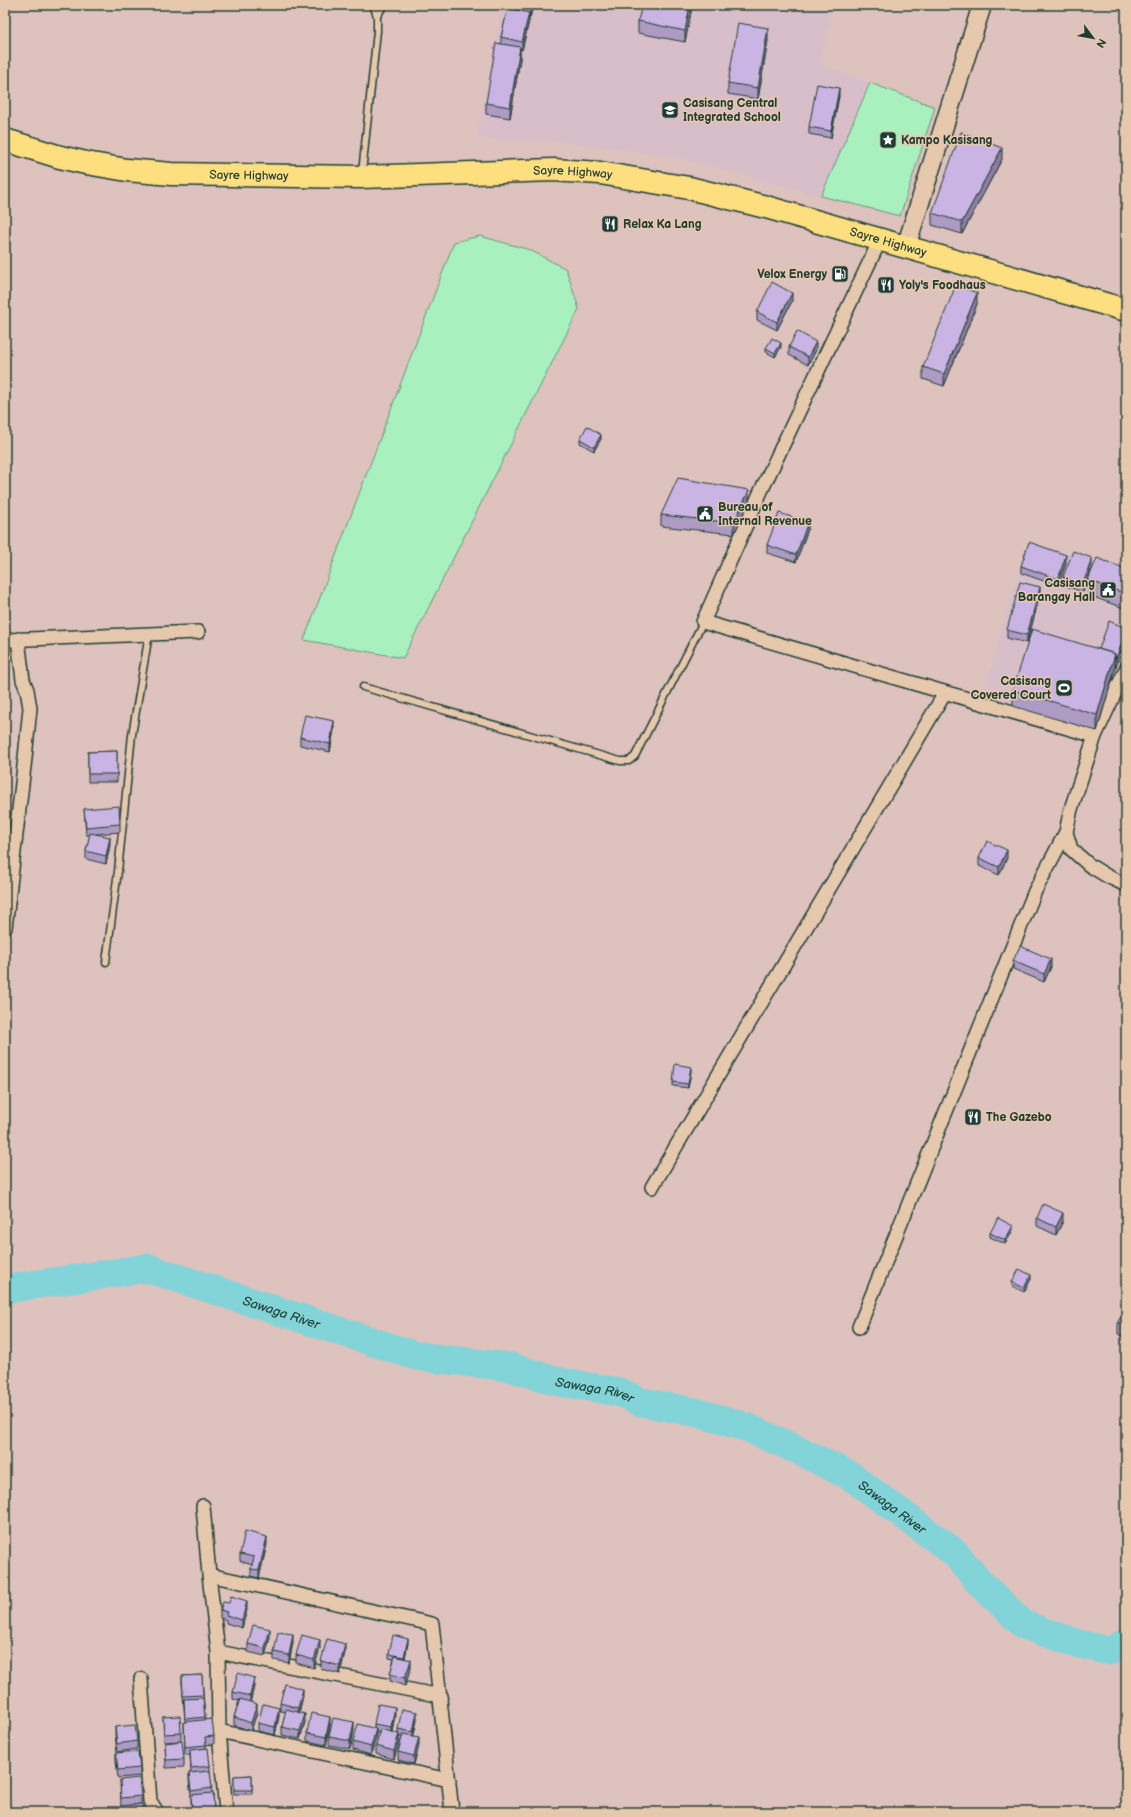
<svg xmlns="http://www.w3.org/2000/svg" width="1131" height="1817" viewBox="0 0 1131 1817" font-family="'Balsamiq Sans',sans-serif">
<style>
.built{fill:#d8bec9}
.green{fill:#a8f1bf;stroke:#64977a}
.lines{fill:none;stroke-linecap:round;stroke-linejoin:round}
.river{stroke:#82d4d8;stroke-width:29}
.lane-casing{stroke:#1f3d34;stroke-width:9}
.street-casing{stroke:#1f3d34;stroke-width:16}
.secondary-casing{stroke:#1f3d34;stroke-width:21}
.highway-casing{stroke:#1f3d34;stroke-width:25}
.lane{stroke:#e6c8ad;stroke-width:6}
.street{stroke:#e6c8ad;stroke-width:13}
.secondary{stroke:#e6c8ad;stroke-width:18}
.highway{stroke:#fddf80;stroke-width:22}
.wall{fill:#ae9bc4;stroke:#1f3d34}
.shaded-wall{fill:#8d7ea0;stroke:#1f3d34}
.building{fill:#cab4e4;stroke:#1f3d34}
.labels{text-anchor:middle;stroke-width:3;stroke-linejoin:round;paint-order:stroke}
.poi-label{font-size:12px;font-weight:bold;fill:#1f3d34;stroke:#e6c8ad;text-anchor:start}
.street-label{font-size:12px;fill:#1f3d34;stroke:#e6c8ad}
.water-label{font-size:13px;font-style:italic;fill:#24453c;stroke:#e6c8ad}
</style>
<rect width="100%" height="100%" fill="#dec2be"/>
<filter id="ink" filterUnits="userSpaceOnUse"><feTurbulence type="fractalNoise" baseFrequency=".025" numOctaves="2"/><feDisplacementMap in="SourceGraphic" scale="8" xChannelSelector="R" yChannelSelector="G"/><feConvolveMatrix kernelMatrix="1 2 1 2 8 2 1 2 1" color-interpolation-filters="sRGB"/></filter>
<g filter="url(#ink)">
<path class="built" d="M 502,5 L 826,5 L 832,7 L 820,64 L 870,83 L 821,196 L 678,157 L 555,141 L 477,138 Z
M 1026,546 L 1052,548 L 1126,569 L 1126,661 L 1094,736 L 982,699 Z"/>
<path class="green" d="M 870,83 L 935,107 L 900,216 L 821,196 Z
M 480,236 L 530,250 L 566,269 L 579,309 L 403,658 L 304,640 L 454,242 Z"/>
<g class="lines">
<path class="river" id="s1" d="M 5,1289 L 147,1268 L 416,1356 L 510,1367 L 560,1382 L 619,1392 L 641,1402 L 699,1413 L 746,1427 L 800,1451 L 852,1477 L 955,1553 L 979,1582 L 1024,1625 L 1079,1644 L 1109,1651 L 1126,1643"/>
<defs>
<path id="lane" d="M 377,16 L 384,5
M 362,173 L 377,31 L 377,16 L 373,5
M 363,687 L 620,761 L 629,761 L 635,756 L 703,622
M 106,962 L 118,871 L 132,735 L 149,634"/>
<path id="street" d="M 880,240 L 761,491 L 703,622 L 1095,736
M 5,640 L 198,632
M 1126,669 L 1095,736 L 1071,809 L 1066,832 L 1071,849 L 1089,865 L 1107,876 L 1126,885
M 5,928 L 25,758 L 30,708 L 27,690 L 23,680 L 18,639
M 652,1187 L 945,693
M 859,1327 L 1035,891 L 1066,832
M 203,1506 L 209,1575 L 218,1652 L 219,1731 L 226,1812
M 209,1575 L 432,1624 L 452,1812
M 218,1652 L 441,1696
M 141,1679 L 150,1801 L 157,1812
M 219,1731 L 449,1780"/>
<path id="secondary" d="M 906,247 L 982,5"/>
<g id="highway">
<path id="s2" d="M 5,140 L 60,157 L 86,163 L 127,170 L 171,174 L 361,177 L 553,170 L 600,173 L 689,188 L 766,207 L 1126,310"/>
</g>
</defs>
<use href="#lane" class="lane-casing"/>
<use href="#street" class="street-casing"/>
<use href="#secondary" class="secondary-casing"/>
<use href="#highway" class="highway-casing"/>
<use href="#lane" class="lane"/>
<use href="#street" class="street"/>
<use href="#secondary" class="secondary"/>
<use href="#highway" class="highway"/>
</g>
<path class="wall" d="M 508,5 L 533,5 L 530,18 L 529,18 L 529,21 L 522,50 L 520,49 L 520,59 L 510,118 L 486,114 L 486,103 L 501,44 L 501,37 L 508,9 Z
M 691,5 L 691,12 L 685,42 L 638,33 L 638,21 Z
M 768,40 L 758,99 L 728,94 L 728,83 Z
M 839,96 L 831,138 L 809,134 L 809,127 Z
M 1002,159 L 962,234 L 932,225 L 932,213 Z
M 792,301 L 777,330 L 757,320 L 757,312 Z
M 977,304 L 944,386 L 923,379 L 923,367 Z
M 781,347 L 775,357 L 766,352 L 766,348 Z
M 789,347 L 816,350 L 808,365 L 789,355 Z
M 580,439 L 601,439 L 594,451 L 580,443 Z
M 749,502 L 734,534 L 661,526 L 661,515 Z
M 808,529 L 796,562 L 767,553 L 767,545 Z
M 1066,563 L 1058,586 L 1021,573 L 1021,566 Z
M 1092,566 L 1083,592 L 1063,585 L 1063,577 Z
M 1126,569 L 1126,609 L 1088,595 L 1088,580 Z
M 1040,595 L 1027,643 L 1007,638 L 1007,630 Z
M 1126,639 L 1115,667 L 1115,669 L 1097,731 L 1013,706 L 1013,690 L 1099,649 Z
M 334,729 L 330,752 L 300,745 L 300,737 Z
M 117,751 L 117,782 L 88,782 L 88,752 Z
M 84,809 L 120,824 L 120,832 L 96,834 L 110,845 L 106,864 L 86,859 L 86,851 L 90,835 L 86,835 Z
M 979,858 L 1007,858 L 999,875 L 979,866 Z
M 1013,961 L 1051,967 L 1044,982 L 1013,969 Z
M 691,1071 L 688,1088 L 673,1086 L 673,1082 Z
M 1037,1218 L 1063,1221 L 1056,1235 L 1037,1226 Z
M 1013,1230 L 1005,1244 L 990,1237 L 990,1233 Z
M 1031,1279 L 1024,1292 L 1012,1286 L 1012,1282 Z
M 1126,1309 L 1126,1338 L 1118,1334 L 1118,1322 Z
M 267,1544 L 259,1578 L 251,1576 L 251,1569 L 252,1565 L 240,1561 L 240,1554 Z
M 247,1609 L 242,1628 L 226,1623 L 226,1620 L 220,1618 L 220,1610 Z
M 270,1637 L 265,1656 L 248,1652 L 248,1644 Z
M 293,1642 L 289,1663 L 274,1660 L 274,1652 Z
M 408,1643 L 405,1658 L 411,1668 L 405,1686 L 390,1681 L 390,1674 L 394,1659 L 389,1658 L 389,1654 Z
M 320,1648 L 314,1668 L 296,1663 L 296,1655 Z
M 345,1652 L 340,1674 L 321,1669 L 321,1661 Z
M 202,1675 L 205,1720 L 214,1736 L 214,1744 L 206,1745 L 206,1748 L 210,1766 L 210,1774 L 212,1793 L 213,1793 L 214,1812 L 191,1812 L 191,1795 L 189,1781 L 189,1773 L 191,1773 L 190,1755 L 185,1755 L 184,1729 L 184,1722 L 185,1721 L 182,1684 L 182,1676 Z
M 254,1686 L 250,1702 L 257,1712 L 251,1731 L 234,1725 L 234,1717 L 239,1701 L 233,1699 L 233,1692 Z
M 303,1696 L 299,1713 L 305,1722 L 300,1739 L 282,1735 L 282,1727 L 286,1712 L 280,1711 L 280,1703 Z
M 395,1715 L 392,1732 L 398,1734 L 398,1729 L 417,1720 L 413,1736 L 419,1745 L 414,1764 L 398,1760 L 398,1752 L 402,1737 L 399,1737 L 399,1742 L 394,1759 L 376,1754 L 376,1746 L 379,1733 L 376,1732 L 376,1737 L 371,1755 L 353,1750 L 353,1742 L 374,1729 L 374,1724 Z
M 279,1716 L 275,1735 L 258,1731 L 258,1723 Z
M 163,1717 L 181,1733 L 181,1741 L 164,1742 Z
M 330,1725 L 326,1745 L 307,1741 L 307,1733 Z
M 115,1727 L 137,1741 L 137,1749 L 117,1752 L 115,1735 Z
M 354,1730 L 350,1749 L 329,1745 L 329,1737 Z
M 165,1743 L 184,1759 L 184,1767 L 166,1768 Z
M 116,1753 L 140,1768 L 140,1776 L 118,1778 L 116,1761 Z
M 252,1775 L 252,1794 L 234,1794 L 234,1776 Z
M 120,1780 L 141,1796 L 141,1804 L 121,1806 Z"/>
<path class="shaded-wall" d="M 532,5 L 533,5 L 530,18 L 530,10 Z
M 690,5 L 691,5 L 691,12 L 685,42 L 685,31 Z
M 529,13 L 529,21 L 522,50 L 522,42 Z
M 768,28 L 768,40 L 758,99 L 758,88 Z
M 520,47 L 520,59 L 510,118 L 510,107 Z
M 839,88 L 839,96 L 831,138 L 831,131 Z
M 1002,148 L 1002,159 L 962,234 L 962,222 Z
M 792,293 L 792,301 L 777,330 L 777,322 Z
M 977,293 L 977,304 L 944,386 L 944,374 Z
M 816,342 L 816,350 L 808,365 L 808,357 Z
M 781,343 L 781,347 L 775,357 L 775,353 Z
M 601,435 L 601,439 L 594,451 L 594,447 Z
M 749,490 L 749,502 L 734,534 L 734,523 Z
M 808,522 L 808,529 L 796,562 L 796,555 Z
M 1066,555 L 1066,563 L 1058,586 L 1058,579 Z
M 1092,558 L 1092,566 L 1083,592 L 1083,584 Z
M 1040,587 L 1040,595 L 1027,643 L 1027,635 Z
M 1126,631 L 1126,639 L 1116,667 L 1116,659 Z
M 1115,654 L 1115,669 L 1097,731 L 1097,715 Z
M 334,721 L 334,729 L 330,752 L 330,744 Z
M 110,837 L 110,845 L 106,864 L 106,856 Z
M 1007,850 L 1007,858 L 999,875 L 999,867 Z
M 1051,959 L 1051,967 L 1044,982 L 1044,974 Z
M 691,1067 L 691,1071 L 688,1088 L 688,1084 Z
M 1063,1213 L 1063,1221 L 1056,1235 L 1056,1227 Z
M 1013,1226 L 1013,1230 L 1005,1244 L 1005,1240 Z
M 1031,1275 L 1031,1279 L 1024,1292 L 1024,1288 Z
M 267,1537 L 267,1544 L 259,1578 L 259,1570 Z
M 247,1601 L 247,1609 L 242,1628 L 242,1620 Z
M 270,1629 L 270,1637 L 265,1656 L 265,1648 Z
M 293,1634 L 293,1642 L 289,1663 L 289,1655 Z
M 408,1639 L 408,1643 L 404,1661 L 404,1657 Z
M 320,1640 L 320,1648 L 314,1668 L 314,1660 Z
M 345,1644 L 345,1652 L 340,1674 L 340,1666 Z
M 411,1660 L 411,1668 L 405,1686 L 405,1678 Z
M 254,1678 L 254,1686 L 250,1704 L 250,1696 Z
M 303,1689 L 303,1696 L 298,1716 L 298,1708 Z
M 257,1704 L 257,1712 L 251,1731 L 251,1723 Z
M 395,1707 L 395,1715 L 391,1735 L 391,1727 Z
M 279,1708 L 279,1716 L 275,1735 L 275,1727 Z
M 417,1712 L 417,1720 L 413,1740 L 413,1732 Z
M 305,1714 L 305,1722 L 300,1739 L 300,1731 Z
M 330,1717 L 330,1725 L 326,1745 L 326,1737 Z
M 354,1722 L 354,1730 L 350,1749 L 350,1741 Z
M 376,1729 L 376,1737 L 371,1755 L 371,1747 Z
M 399,1734 L 399,1742 L 394,1759 L 394,1751 Z
M 419,1737 L 419,1745 L 414,1764 L 414,1756 Z"/>
<path class="building" d="M 508,5 L 532,5 L 530,10 Z
M 642,5 L 690,5 L 685,31 L 638,21 Z
M 508,8 L 529,13 L 522,42 L 501,37 Z
M 738,23 L 768,28 L 758,88 L 728,83 Z
M 496,43 L 520,47 L 510,107 L 486,103 Z
M 817,84 L 839,88 L 831,131 L 809,127 Z
M 961,132 L 1002,148 L 962,222 L 932,213 Z
M 772,282 L 792,293 L 777,322 L 757,312 Z
M 956,285 L 977,293 L 944,374 L 923,367 Z
M 797,331 L 816,342 L 808,357 L 789,347 Z
M 772,338 L 781,343 L 775,353 L 766,348 Z
M 587,426 L 601,435 L 594,447 L 580,439 Z
M 678,478 L 749,490 L 734,523 L 661,515 Z
M 779,513 L 808,522 L 796,555 L 767,545 Z
M 1029,542 L 1066,555 L 1058,579 L 1021,566 Z
M 1073,551 L 1092,558 L 1083,584 L 1063,577 Z
M 1097,558 L 1126,569 L 1126,594 L 1088,580 Z
M 1020,582 L 1040,587 L 1027,635 L 1007,630 Z
M 1109,621 L 1126,628 L 1126,631 L 1116,659 L 1115,654 L 1099,649 Z
M 1032,629 L 1115,654 L 1097,715 L 1013,690 Z
M 305,715 L 334,721 L 330,744 L 300,737 Z
M 117,751 L 117,774 L 88,774 L 88,752 Z
M 119,806 L 120,824 L 86,827 L 84,809 Z
M 90,833 L 110,837 L 106,856 L 86,851 Z
M 987,841 L 1007,850 L 999,867 L 979,858 Z
M 1020,946 L 1051,959 L 1044,974 L 1013,961 Z
M 675,1064 L 691,1067 L 688,1084 L 673,1082 Z
M 1043,1204 L 1063,1213 L 1056,1227 L 1037,1218 Z
M 998,1218 L 1013,1226 L 1005,1240 L 990,1233 Z
M 1019,1269 L 1031,1275 L 1024,1288 L 1012,1282 Z
M 1126,1309 L 1126,1327 L 1118,1322 Z
M 245,1531 L 267,1537 L 259,1570 L 251,1569 L 254,1557 L 240,1554 Z
M 231,1596 L 247,1601 L 242,1620 L 226,1615 L 227,1612 L 220,1610 L 223,1602 L 229,1603 Z
M 253,1625 L 270,1629 L 265,1648 L 248,1644 Z
M 278,1632 L 293,1634 L 289,1655 L 274,1652 Z
M 302,1635 L 320,1640 L 314,1660 L 296,1655 Z
M 393,1635 L 408,1639 L 404,1657 L 389,1654 Z
M 327,1639 L 345,1644 L 340,1666 L 321,1661 Z
M 395,1656 L 411,1660 L 405,1678 L 390,1674 Z
M 238,1673 L 254,1678 L 250,1696 L 233,1692 Z
M 202,1675 L 203,1695 L 183,1696 L 182,1676 Z
M 285,1684 L 303,1689 L 298,1708 L 280,1703 Z
M 203,1698 L 205,1717 L 185,1719 L 184,1699 Z
M 240,1699 L 257,1704 L 251,1723 L 234,1717 Z
M 263,1704 L 279,1708 L 275,1727 L 258,1723 Z
M 378,1704 L 395,1707 L 391,1727 L 374,1724 Z
M 286,1709 L 305,1714 L 300,1731 L 282,1727 Z
M 402,1709 L 417,1712 L 413,1732 L 398,1729 Z
M 311,1713 L 330,1717 L 326,1737 L 307,1733 Z
M 180,1716 L 181,1733 L 164,1734 L 163,1717 Z
M 333,1718 L 354,1722 L 350,1741 L 329,1737 Z
M 212,1719 L 214,1736 L 205,1737 L 206,1745 L 185,1747 L 184,1722 Z
M 358,1724 L 376,1729 L 371,1747 L 353,1742 Z
M 135,1725 L 137,1741 L 117,1744 L 115,1727 Z
M 380,1729 L 399,1734 L 394,1751 L 376,1746 Z
M 403,1734 L 419,1737 L 414,1756 L 398,1752 Z
M 182,1741 L 184,1759 L 166,1760 L 165,1743 Z
M 208,1748 L 210,1766 L 191,1768 L 190,1750 Z
M 138,1751 L 140,1768 L 118,1770 L 116,1753 Z
M 210,1771 L 212,1788 L 191,1791 L 189,1773 Z
M 252,1775 L 252,1790 L 234,1790 L 234,1776 Z
M 139,1778 L 141,1796 L 121,1798 L 120,1780 Z
M 213,1793 L 214,1811 L 192,1812 L 191,1795 Z
M 142,1804 L 143,1812 L 121,1812 L 121,1806 Z"/>
</g>
<defs>
<symbol id="school-square" viewBox="-11 -11 22 22"><rect x="-9" y="-9" width="18" height="18" rx="4" fill="#1f3d34" stroke="#e6c8ad"/><path d="M0-5L7-2L0 1L-7-2ZM-4 1L0 2.5L4 1V4Q0 6-4 4Z" fill="#fff"/></symbol>
<symbol id="sight-square" viewBox="-11 -11 22 22"><rect x="-9" y="-9" width="18" height="18" rx="4" fill="#1f3d34" stroke="#e6c8ad"/><path d="M0-6L1.8-2.2L6-1.7L2.9 1.2L3.7 5.4L0 3.3L-3.7 5.4L-2.9 1.2L-6-1.7L-1.8-2.2Z" fill="#fff"/></symbol>
<symbol id="restaurant-square" viewBox="-11 -11 22 22"><rect x="-9" y="-9" width="18" height="18" rx="4" fill="#1f3d34" stroke="#e6c8ad"/><path d="M-5-6h1v4h1v-4h1v4h1v-4h1v5L-1.5 .5V6h-2V.5L-5-1ZM5-6V6H3V1.5H1.5Q1.5-4 5-6Z" fill="#fff"/></symbol>
<symbol id="fuel-square" viewBox="-11 -11 22 22"><rect x="-9" y="-9" width="18" height="18" rx="4" fill="#1f3d34" stroke="#e6c8ad"/><path d="M-5.5-6h7V0h2V4h1.3V-2.5L3-4.5l.8-.8L6-3V5H2.5V1h-1V6h-7ZM-4.2-4.7v3.2H.2V-4.7Z" fill="#fff"/></symbol>
<symbol id="civic-square" viewBox="-11 -11 22 22"><rect x="-9" y="-9" width="18" height="18" rx="4" fill="#1f3d34" stroke="#e6c8ad"/><path d="M-.6-6.5H3V-4.5H.6V-3L4-1V1h2V6H-6V1h2V-1L-.6-3ZM-1.2 2.5V6h2.4V2.5Z" fill="#fff"/></symbol>
<symbol id="stadium-square" viewBox="-11 -11 22 22"><rect x="-9" y="-9" width="18" height="18" rx="4" fill="#1f3d34" stroke="#e6c8ad"/><path d="M0-5a6.5 5 0 1 0 0 10a6.5 5 0 1 0 0-10ZM-3.5-1.8h7v3.6h-7Z" fill="#fff"/></symbol>
</defs>
<g fill-rule="evenodd">
<use href="#school-square" x="660" y="100" width="20" height="20"/>
<use href="#sight-square" x="878" y="130" width="20" height="20"/>
<use href="#restaurant-square" x="600" y="214" width="20" height="20"/>
<use href="#fuel-square" x="830" y="264" width="20" height="20"/>
<use href="#restaurant-square" x="876" y="275" width="20" height="20"/>
<use href="#civic-square" x="695" y="504" width="20" height="20"/>
<use href="#civic-square" x="1098" y="580" width="20" height="20"/>
<use href="#stadium-square" x="1054" y="678" width="20" height="20"/>
<use href="#restaurant-square" x="963" y="1107" width="20" height="20"/>
</g>
<g class="labels">
<g class="poi-label">
<text x="683" y="107">Casisang Central<tspan x="683" dy="14">Integrated School</tspan></text>
<text x="901" y="144">Kampo Kasisang</text>
<text x="623" y="228">Relax Ka Lang</text>
<text x="827" y="278" text-anchor="end">Velox Energy</text>
<text x="899" y="289">Yoly's Foodhaus</text>
<text x="718" y="511">Bureau of<tspan x="718" dy="14">Internal Revenue</tspan></text>
<text x="1095" y="587" text-anchor="end">Casisang<tspan x="1095" dy="14">Barangay Hall</tspan></text>
<text x="1051" y="685" text-anchor="end">Casisang<tspan x="1051" dy="14">Covered Court</tspan></text>
<text x="986" y="1121">The Gazebo</text>
</g>
<g class="street-label">
<text dy="4" stroke="none"><textPath href="#s2" startOffset="572">Sayre Highway</textPath></text>
<text dy="4" stroke="none"><textPath href="#s2" startOffset="248">Sayre Highway</textPath></text>
<text dy="4" stroke="none"><textPath href="#s2" startOffset="896">Sayre Highway</textPath></text>
</g>
<g class="water-label">
<text dy="5" stroke="none"><textPath href="#s1" startOffset="285">Sawaga River</textPath></text>
<text dy="5" stroke="none"><textPath href="#s1" startOffset="609">Sawaga River</textPath></text>
<text dy="5" stroke="none"><textPath href="#s1" startOffset="933">Sawaga River</textPath></text>
</g>
</g>
<rect width="1131" height="1817" fill="none" stroke="#e6c8ad" stroke-width="20"/>
<rect x="10" y="10" width="1111" height="1797" fill="none" stroke="#1f3d34" stroke-width="1.5" filter="url(#ink)"/>
<g transform="translate(1093 38) rotate(122)" stroke="#e6c8ad" stroke-width="3" paint-order="stroke">
<path d="M0-3L7 15L0 10L-7 15Z" fill="#1f3d34"/>
<text y="-6" font-size="11" font-weight="bold" text-anchor="middle" fill="#1f3d34">N</text>
</g>
</svg>
